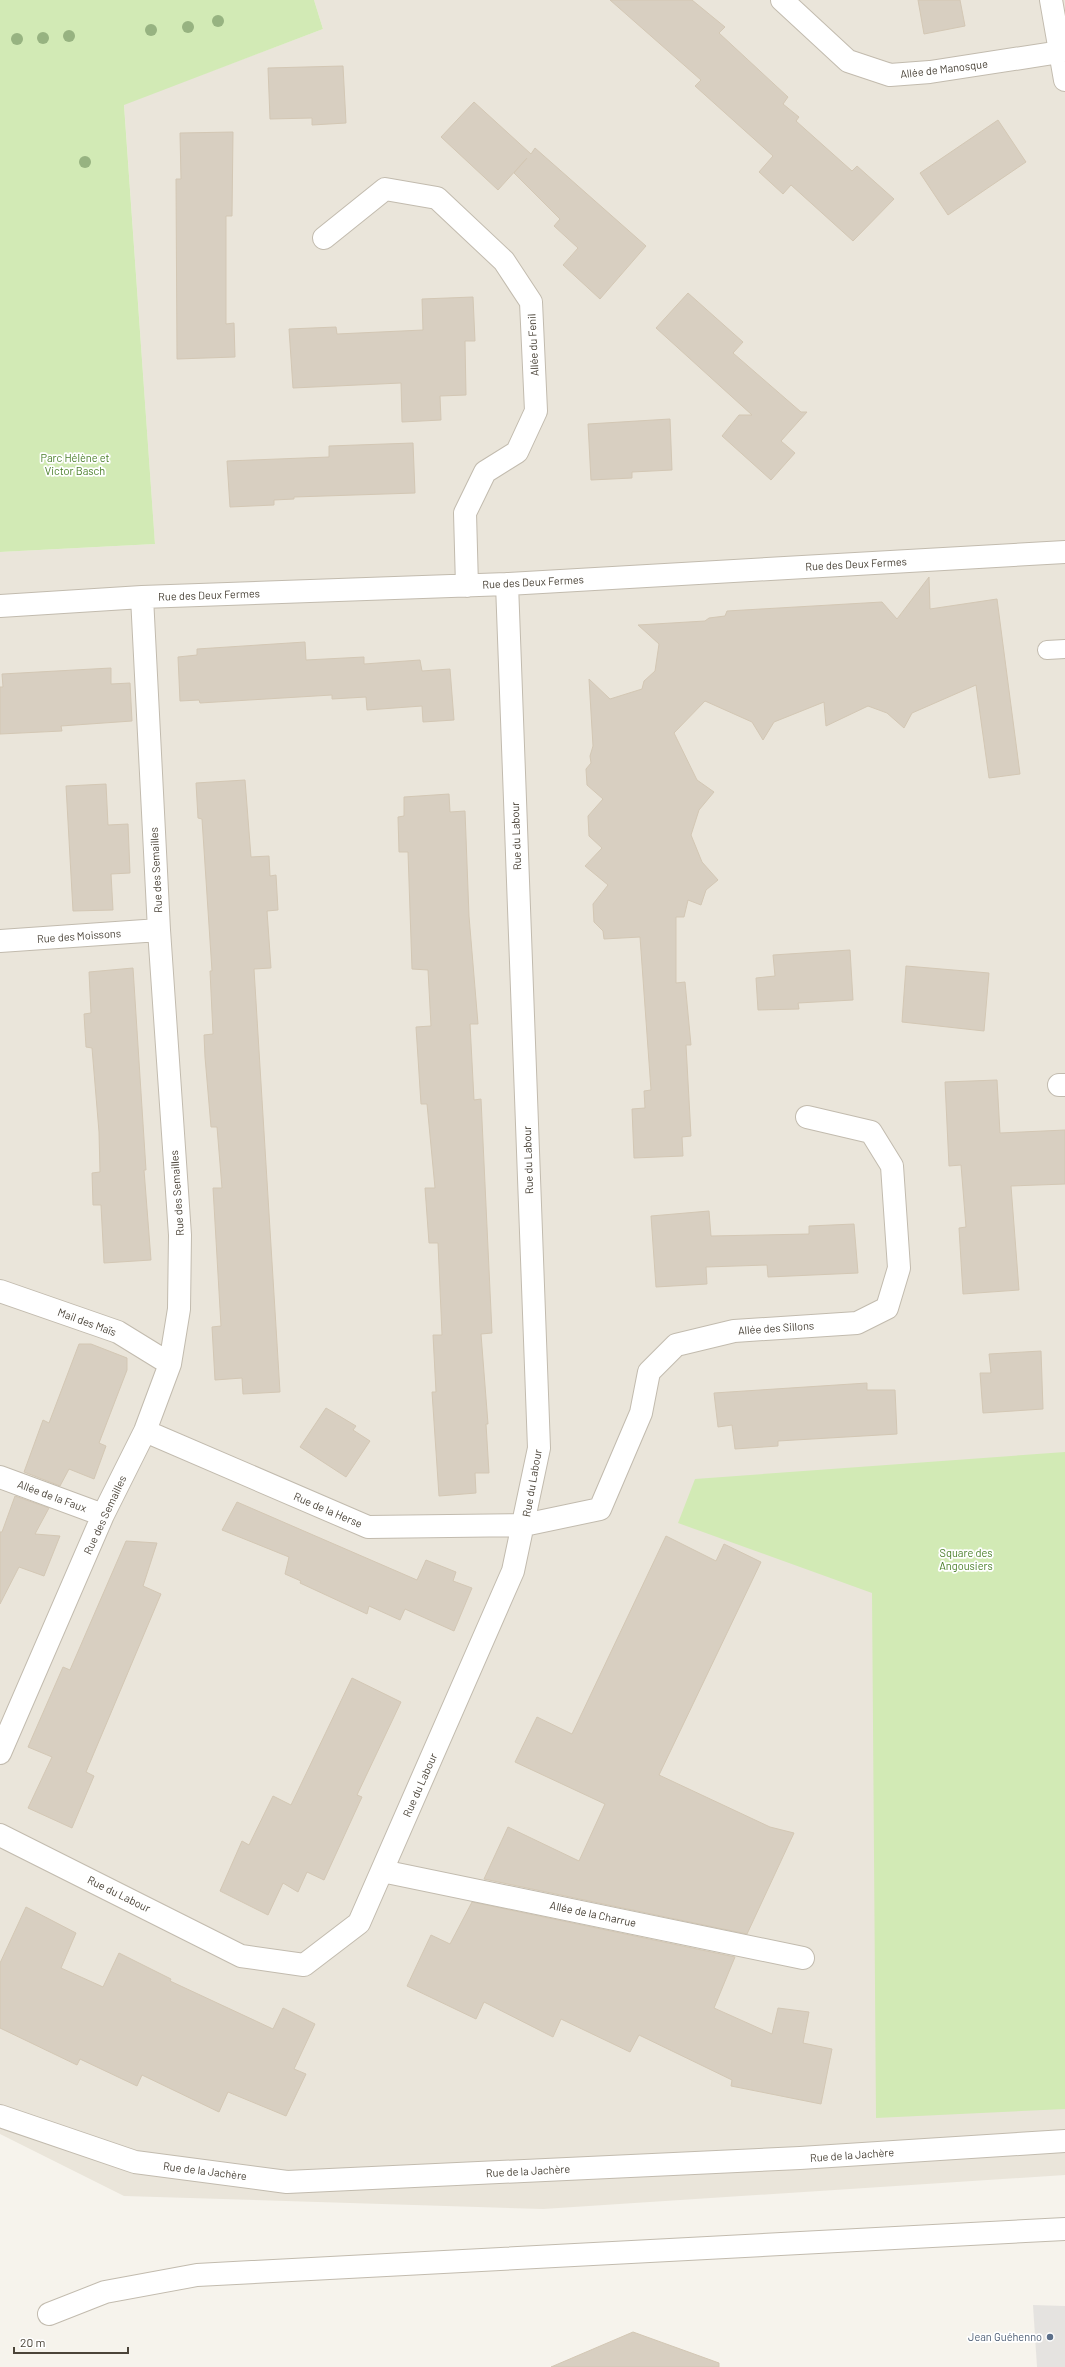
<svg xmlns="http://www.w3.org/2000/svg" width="1065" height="2367" viewBox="0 0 1065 2367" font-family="Barlow,sans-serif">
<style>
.residential{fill:#eae5da}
.green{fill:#d2eab5}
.parking{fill:#e5e3e0}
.building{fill:#d8cfc1;stroke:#d3c7b4}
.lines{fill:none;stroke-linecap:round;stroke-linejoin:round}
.service-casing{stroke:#c2bbae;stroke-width:20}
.minor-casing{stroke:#c2bbae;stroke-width:24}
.service{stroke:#fff;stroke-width:18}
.minor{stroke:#fff;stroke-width:22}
.tree{fill:#97b381}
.service-dot{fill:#5c6f8a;stroke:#fff;stroke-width:1.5}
.labels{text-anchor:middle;stroke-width:3.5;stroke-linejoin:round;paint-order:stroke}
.street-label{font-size:11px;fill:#4b4439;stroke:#fff}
.park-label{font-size:11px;fill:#4a7f2a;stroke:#fff}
.service-label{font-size:11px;fill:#4e5e75;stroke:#fff;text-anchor:end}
</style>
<rect width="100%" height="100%" fill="#f6f3ec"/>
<path class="residential" d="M 314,0 L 1065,0 L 1065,2175 L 543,2209 L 124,2196 L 0,2134 L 0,552 L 155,544 L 124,104 L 323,29 Z"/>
<path class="green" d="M 0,0 L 314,0 L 323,29 L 124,105 L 155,544 L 0,552 Z
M 1065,1452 L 1065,2109 L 876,2118 L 872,1593 L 678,1523 L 695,1479 Z"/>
<path class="parking" d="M 1033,2305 L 1065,2306 L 1065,2367 L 1037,2367 Z"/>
<path class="building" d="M 610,0 L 692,0 L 725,27 L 719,33 L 788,97 L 783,104 L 799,117 L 796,121 L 852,171 L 857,166 L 894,199 L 853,241 L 791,185 L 783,194 L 759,172 L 773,156 L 695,86 L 701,80 Z
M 918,0 L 960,0 L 965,26 L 924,34 Z
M 343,66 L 346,123 L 312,125 L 312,118 L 270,119 L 268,68 Z
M 474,102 L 531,154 L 535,148 L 646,246 L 600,299 L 563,265 L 578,248 L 554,226 L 560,219 L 514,173 L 527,158 L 498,190 L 441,137 Z
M 998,120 L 1026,162 L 948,215 L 920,173 Z
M 233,132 L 232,216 L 226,216 L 226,324 L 234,323 L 235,357 L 177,359 L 176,179 L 181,179 L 180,133 Z
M 688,293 L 743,342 L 733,353 L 801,412 L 807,412 L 781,441 L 795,453 L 771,480 L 722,436 L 739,415 L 752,415 L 656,328 Z
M 473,297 L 475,341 L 465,341 L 466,395 L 440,396 L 441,420 L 402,422 L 401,383 L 293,388 L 289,329 L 336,327 L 337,334 L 423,330 L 422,299 Z
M 670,419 L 672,470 L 632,472 L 632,478 L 591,480 L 588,424 Z
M 413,443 L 415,493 L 294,497 L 294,499 L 274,500 L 274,505 L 230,507 L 227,461 L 329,457 L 329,446 Z
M 929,577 L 930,609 L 997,599 L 1020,774 L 989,778 L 976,685 L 912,713 L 904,728 L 887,713 L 868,706 L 826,726 L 824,702 L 774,722 L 763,740 L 752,722 L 705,701 L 674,733 L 697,780 L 714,792 L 699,810 L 691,835 L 702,862 L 718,880 L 706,890 L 701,905 L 688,900 L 684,917 L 676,917 L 676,983 L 685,982 L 691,1045 L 686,1045 L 691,1136 L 682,1137 L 683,1156 L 634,1158 L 632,1109 L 645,1108 L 644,1091 L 651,1090 L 640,937 L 604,939 L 603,931 L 594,922 L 593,904 L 608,885 L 585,866 L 602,848 L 589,836 L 588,816 L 603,799 L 587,785 L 586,769 L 591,763 L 590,756 L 593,746 L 589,679 L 610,699 L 642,689 L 644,681 L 655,671 L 659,644 L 638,625 L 705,621 L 709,618 L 725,616 L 727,611 L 882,602 L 897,619 Z
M 305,642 L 306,660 L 364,657 L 364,664 L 420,660 L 422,671 L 450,669 L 454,720 L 423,722 L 422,706 L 367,710 L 366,697 L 332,699 L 332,695 L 200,703 L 199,700 L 180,701 L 178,657 L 197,655 L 197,649 Z
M 111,668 L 111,684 L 130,683 L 132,721 L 61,726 L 62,731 L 0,734 L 0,687 L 3,687 L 2,674 Z
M 245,780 L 251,857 L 269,856 L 270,876 L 276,875 L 278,910 L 267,911 L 271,968 L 254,969 L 280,1392 L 243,1394 L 242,1378 L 215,1380 L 212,1327 L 221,1326 L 213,1188 L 222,1188 L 217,1127 L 211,1127 L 205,1057 L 204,1035 L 213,1034 L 210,971 L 212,971 L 202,819 L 198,818 L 196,783 Z
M 106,784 L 108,825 L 128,824 L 130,873 L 111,874 L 113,910 L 73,911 L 66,786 Z
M 449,794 L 450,812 L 465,811 L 469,916 L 478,1024 L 470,1024 L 474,1100 L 481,1099 L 492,1333 L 481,1334 L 488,1424 L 486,1424 L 489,1473 L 475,1473 L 476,1493 L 439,1496 L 432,1392 L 436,1392 L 433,1335 L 442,1335 L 438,1243 L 429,1243 L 425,1188 L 435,1188 L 427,1104 L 421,1104 L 416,1027 L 431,1026 L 428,970 L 412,969 L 408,852 L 399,852 L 398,817 L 404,816 L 404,797 Z
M 850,950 L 853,1000 L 798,1003 L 799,1009 L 758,1010 L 756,978 L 775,976 L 773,955 Z
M 906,966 L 989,973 L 984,1031 L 902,1022 Z
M 133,968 L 146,1170 L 144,1170 L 151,1260 L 104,1263 L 101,1205 L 93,1205 L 92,1173 L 100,1172 L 99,1132 L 92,1048 L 86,1047 L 84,1014 L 91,1013 L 89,972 Z
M 997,1080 L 1000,1133 L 1065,1130 L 1065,1184 L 1011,1186 L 1019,1290 L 963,1294 L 959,1228 L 966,1227 L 961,1165 L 949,1166 L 945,1082 Z
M 709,1211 L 711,1236 L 809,1234 L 809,1226 L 854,1224 L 858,1273 L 768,1277 L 767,1265 L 706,1267 L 707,1284 L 656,1287 L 651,1216 Z
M 79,1344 L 91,1344 L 127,1358 L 127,1370 L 99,1443 L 106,1446 L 94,1479 L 69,1469 L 60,1486 L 24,1472 L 43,1420 L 49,1423 Z
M 1041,1351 L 1043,1409 L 983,1413 L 980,1373 L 991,1373 L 989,1354 Z
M 867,1383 L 867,1390 L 895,1390 L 897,1434 L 778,1441 L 778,1446 L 735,1449 L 732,1425 L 718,1427 L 714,1393 Z
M 326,1408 L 356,1426 L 353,1430 L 370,1441 L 346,1477 L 300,1447 Z
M 15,1496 L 49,1508 L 35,1534 L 60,1536 L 44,1576 L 19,1567 L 0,1604 L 0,1532 L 2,1532 Z
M 237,1502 L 417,1580 L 426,1560 L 456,1572 L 453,1581 L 472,1588 L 454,1631 L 405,1609 L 400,1620 L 369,1606 L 367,1614 L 300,1583 L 301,1581 L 285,1574 L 289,1557 L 222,1530 Z
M 666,1536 L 716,1561 L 724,1544 L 761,1562 L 659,1775 L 770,1827 L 794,1833 L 747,1934 L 484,1879 L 508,1827 L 579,1861 L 605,1804 L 515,1762 L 537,1717 L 572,1734 Z
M 126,1541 L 157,1543 L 143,1586 L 161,1594 L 86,1772 L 94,1776 L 72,1828 L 28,1808 L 52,1757 L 28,1747 L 63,1667 L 70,1670 Z
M 352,1678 L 401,1702 L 357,1795 L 362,1797 L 324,1880 L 307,1872 L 298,1892 L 283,1883 L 268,1915 L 220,1891 L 242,1841 L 249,1845 L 273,1796 L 291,1805 Z
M 472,1902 L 735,1957 L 714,2008 L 772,2034 L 778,2008 L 809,2012 L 803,2043 L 832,2049 L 821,2104 L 731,2086 L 732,2080 L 639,2035 L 630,2052 L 561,2019 L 553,2037 L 484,2002 L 476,2019 L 407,1986 L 431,1935 L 450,1944 Z
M 26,1907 L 76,1933 L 61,1968 L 103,1987 L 119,1953 L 171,1979 L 170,1981 L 273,2029 L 283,2008 L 315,2024 L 294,2069 L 306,2074 L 286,2116 L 228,2092 L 219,2112 L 142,2075 L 137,2086 L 80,2059 L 77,2065 L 0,2028 L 0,1963 Z
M 633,2332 L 719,2363 L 719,2367 L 551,2367 Z"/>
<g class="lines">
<defs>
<path id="service" d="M 1047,650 L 1065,649"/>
<path id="minor" d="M 782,0 L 848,61 L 890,75 L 930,72 L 1060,52
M 1051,0 L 1065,80
M 324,238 L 385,189 L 437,198 L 504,261 L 531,302 L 536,411 L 517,452 L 485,472 L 465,513 L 467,586
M 0,606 L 142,597 L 507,584 L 1065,552
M 0,941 L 159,930
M 1059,1085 L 1065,1085
M 0,1291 L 118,1332 L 170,1364
M 145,1431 L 368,1527 L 524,1525 L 600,1509 L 641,1413 L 649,1372 L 676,1345 L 734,1331 L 857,1323 L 887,1308 L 899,1268 L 892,1166 L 871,1132 L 807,1117
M 0,1477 L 103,1515
M 0,1753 L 103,1515 L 145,1431 L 170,1364 L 179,1309 L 180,1235 L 159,930 L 142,597
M 0,1835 L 241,1956 L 304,1965 L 359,1923 L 513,1571 L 539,1448 L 507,584
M 382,1871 L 803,1958
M 0,2116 L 135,2162 L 287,2182 L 800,2158 L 1065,2141
M 49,2314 L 105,2292 L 197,2275 L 1065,2229"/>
</defs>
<use href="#service" class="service-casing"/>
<use href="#minor" class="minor-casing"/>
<use href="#service" class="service"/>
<use href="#minor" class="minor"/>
</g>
<g class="tree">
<circle cx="218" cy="21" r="6"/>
<circle cx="188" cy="27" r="6"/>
<circle cx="151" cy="30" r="6"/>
<circle cx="69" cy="36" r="6"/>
<circle cx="43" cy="38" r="6"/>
<circle cx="17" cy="39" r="6"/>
<circle cx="85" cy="162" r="6"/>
</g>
<circle class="service-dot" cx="1050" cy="2337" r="4"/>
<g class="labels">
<g class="street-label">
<text transform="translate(944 69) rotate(-7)" y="4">Allée de Manosque</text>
<text transform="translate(533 345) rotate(-93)" y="4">Allée du Fenil</text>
<text transform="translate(856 564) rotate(-3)" y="4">Rue des Deux Fermes</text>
<text transform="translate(533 582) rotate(-3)" y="4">Rue des Deux Fermes</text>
<text transform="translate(209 595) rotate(-2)" y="4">Rue des Deux Fermes</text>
<text transform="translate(516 836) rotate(-92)" y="4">Rue du Labour</text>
<text transform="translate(156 870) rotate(-93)" y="4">Rue des Semailles</text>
<text transform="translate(79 936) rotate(-4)" y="4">Rue des Moissons</text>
<text transform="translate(528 1160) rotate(-92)" y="4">Rue du Labour</text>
<text transform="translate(177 1193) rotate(-94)" y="4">Rue des Semailles</text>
<text transform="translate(87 1322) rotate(20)" y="4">Mail des Maïs</text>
<text transform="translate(776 1328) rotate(-4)" y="4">Allée des Sillons</text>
<text transform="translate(532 1483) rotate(-80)" y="4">Rue du Labour</text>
<text transform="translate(52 1496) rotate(20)" y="4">Allée de la Faux</text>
<text transform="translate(328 1510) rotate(23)" y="4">Rue de la Herse</text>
<text transform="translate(105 1515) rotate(-65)" y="4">Rue des Semailles</text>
<text transform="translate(420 1785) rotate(-66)" y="4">Rue du Labour</text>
<text transform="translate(119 1894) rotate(26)" y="4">Rue du Labour</text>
<text transform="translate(593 1914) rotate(12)" y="4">Allée de la Charrue</text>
<text transform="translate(852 2155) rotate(-4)" y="4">Rue de la Jachère</text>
<text transform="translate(205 2171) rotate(7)" y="4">Rue de la Jachère</text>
<text transform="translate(528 2171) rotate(-3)" y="4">Rue de la Jachère</text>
</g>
<g class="park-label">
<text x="75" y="462">Parc Hélène et<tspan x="75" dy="13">Victor Basch</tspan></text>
<text x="966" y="1557">Square des<tspan x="966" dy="13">Angousiers</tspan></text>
</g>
<g class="service-label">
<text x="1042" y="2341">Jean Guéhenno</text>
</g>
</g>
<path d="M14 2347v6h114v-6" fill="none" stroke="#4b4439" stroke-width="2"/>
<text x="20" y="2347" font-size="12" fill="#4b4439" stroke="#ffffff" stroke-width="3" paint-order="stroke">20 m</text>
</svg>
